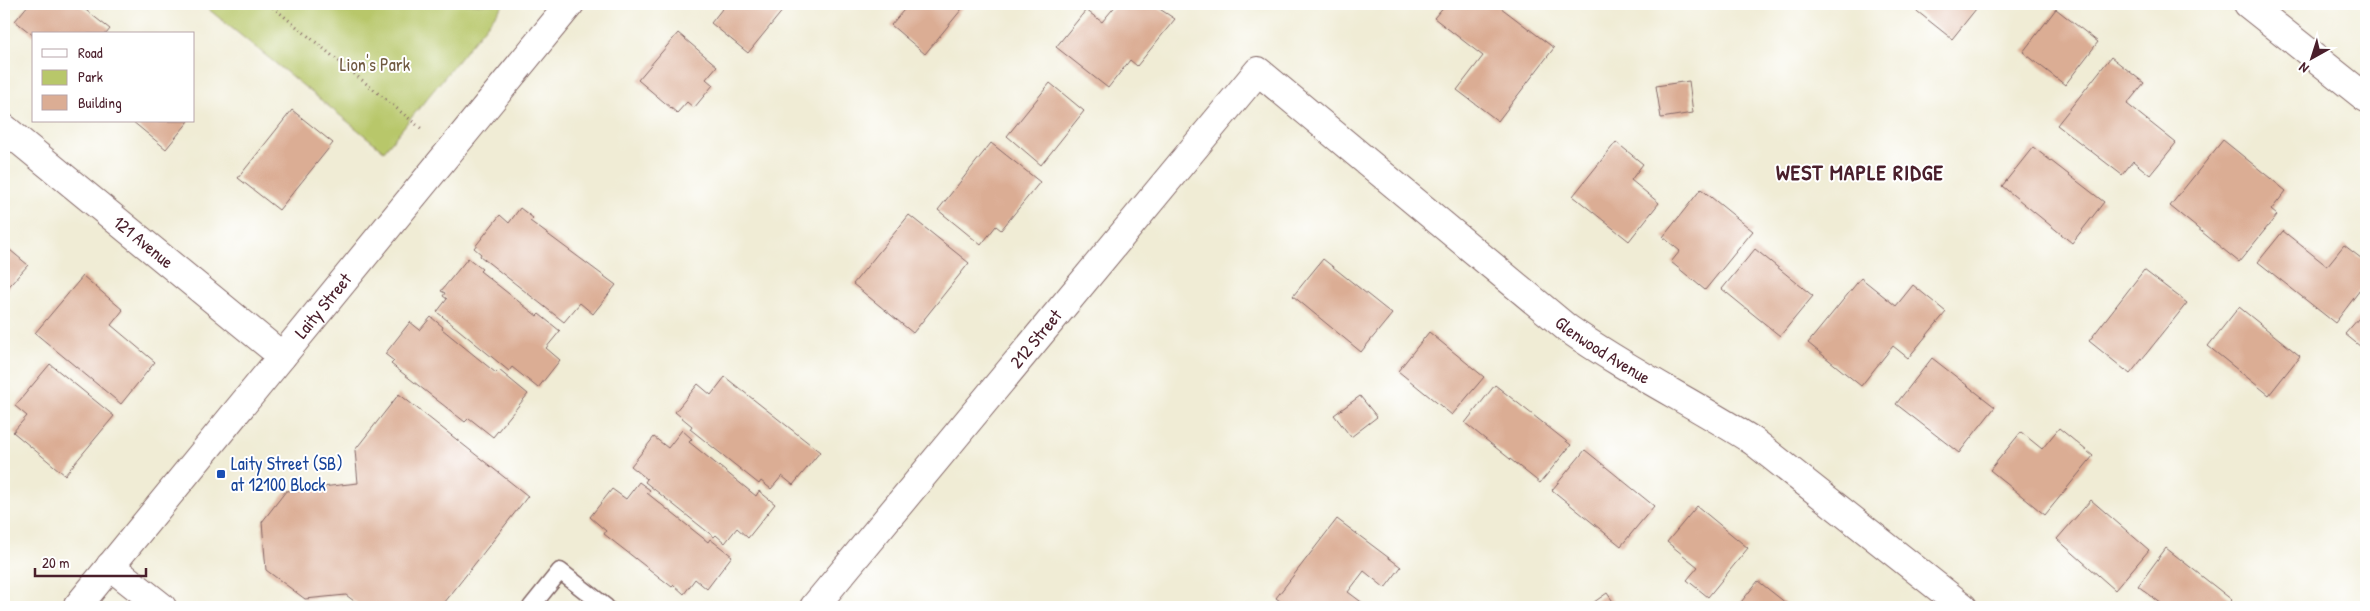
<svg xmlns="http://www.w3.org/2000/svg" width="2370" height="611" viewBox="0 0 2370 611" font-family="'Patrick Hand',sans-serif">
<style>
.green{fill:#b8c76a;stroke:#81734a}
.building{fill:#dbad94}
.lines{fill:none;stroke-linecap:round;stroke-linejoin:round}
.service-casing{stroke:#846766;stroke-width:19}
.minor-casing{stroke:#846766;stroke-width:30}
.tertiary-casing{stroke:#846766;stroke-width:30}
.secondary-casing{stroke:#846766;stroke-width:30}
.path{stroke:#846766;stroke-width:3;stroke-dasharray:1 4;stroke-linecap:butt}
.service{stroke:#fff;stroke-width:16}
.minor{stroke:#fff;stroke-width:28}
.tertiary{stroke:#fff;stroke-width:28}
.secondary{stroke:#fff;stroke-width:28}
.transit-dot{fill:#1a4fb4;stroke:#fff;stroke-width:2}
.labels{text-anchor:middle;stroke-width:4;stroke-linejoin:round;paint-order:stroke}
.park-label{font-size:18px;fill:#705a41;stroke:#fff}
.street-label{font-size:18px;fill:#4a1f2b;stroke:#fff}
.transit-label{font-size:18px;fill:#164399;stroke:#fff;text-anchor:start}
.district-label{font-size:22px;font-weight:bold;letter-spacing:1px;fill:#4a1f2b;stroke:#fff}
</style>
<rect width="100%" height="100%" fill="#fff"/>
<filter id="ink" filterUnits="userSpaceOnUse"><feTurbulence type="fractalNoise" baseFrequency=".02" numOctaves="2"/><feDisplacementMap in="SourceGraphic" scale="10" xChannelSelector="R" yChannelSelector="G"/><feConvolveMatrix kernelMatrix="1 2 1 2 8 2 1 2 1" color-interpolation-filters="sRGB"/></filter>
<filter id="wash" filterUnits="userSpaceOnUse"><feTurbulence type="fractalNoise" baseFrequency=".0096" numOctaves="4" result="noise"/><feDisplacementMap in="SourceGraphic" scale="20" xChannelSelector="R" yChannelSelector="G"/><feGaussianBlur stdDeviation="1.12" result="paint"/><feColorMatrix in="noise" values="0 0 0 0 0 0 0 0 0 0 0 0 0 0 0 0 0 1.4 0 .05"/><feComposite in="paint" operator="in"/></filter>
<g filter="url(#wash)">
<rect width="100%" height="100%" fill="#f0ecd5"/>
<path class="green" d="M 202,4 L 504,4 L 384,151 Z"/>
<g id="blocks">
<path class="building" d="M 29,4 L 78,4 L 110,29 L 106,34 L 34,34 L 34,36 L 15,21 Z
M 726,4 L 788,4 L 748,53 L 711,23 Z
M 909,4 L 966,4 L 925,54 L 891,25 Z
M 1117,4 L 1152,4 L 1175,19 L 1137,66 L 1130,60 L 1108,88 L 1056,47 L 1086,10 L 1102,22 Z
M 1446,4 L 1496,4 L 1554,48 L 1498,121 L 1457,90 L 1483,56 L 1434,18 Z
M 1908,4 L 1980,4 L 1952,39 Z
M 2056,9 L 2098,42 L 2065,85 L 2023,52 Z
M 678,33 L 717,66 L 706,79 L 713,85 L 694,108 L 687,102 L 677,113 L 638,80 Z
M 2111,57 L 2144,83 L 2127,104 L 2176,143 L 2150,175 L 2133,161 L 2122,175 L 2057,125 Z
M 1689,81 L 1693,113 L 1661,118 L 1656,86 Z
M 1050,83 L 1084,111 L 1041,165 L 1007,136 Z
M 292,110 L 333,143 L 279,210 L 238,178 Z
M 132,121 L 189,121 L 166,149 Z
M 2223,140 L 2286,191 L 2271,210 L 2277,215 L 2239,262 L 2170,206 Z
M 1616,142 L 1643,164 L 1631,180 L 1659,203 L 1629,241 L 1573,196 Z
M 991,143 L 1040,182 L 1001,230 L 996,226 L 981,245 L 938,210 Z
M 2033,147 L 2104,202 L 2072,243 L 2002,186 Z
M 1701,189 L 1753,231 L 1705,290 L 1671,262 L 1680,251 L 1663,237 Z
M 520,208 L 533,218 L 530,221 L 616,285 L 593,314 L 580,303 L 564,322 L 480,256 L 481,254 L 474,248 L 500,215 L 509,223 Z
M 909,215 L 969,263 L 913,333 L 853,284 Z
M 2283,231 L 2327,266 L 2344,245 L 2366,262 L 2366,282 L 2335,323 L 2258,262 Z
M 4,245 L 28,265 L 4,292 Z
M 1755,249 L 1813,296 L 1780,336 L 1722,289 Z
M 468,258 L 482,269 L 480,271 L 537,316 L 539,314 L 560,331 L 546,348 L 560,360 L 538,388 L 512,367 L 509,371 L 437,312 L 447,299 L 443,296 L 445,293 L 441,291 Z
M 1323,259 L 1392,314 L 1361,352 L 1293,296 Z
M 2144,270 L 2187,303 L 2130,374 L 2089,341 Z
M 83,276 L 123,310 L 111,325 L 155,362 L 121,404 L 35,333 Z
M 1861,278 L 1896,306 L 1913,285 L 1946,312 L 1908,358 L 1893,346 L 1861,386 L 1808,343 Z
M 2239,307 L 2300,356 L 2269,395 L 2208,346 Z
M 2366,310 L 2366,351 L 2345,334 Z
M 431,317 L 443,327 L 442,329 L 496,373 L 499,370 L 528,394 L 493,437 L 469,418 L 465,422 L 391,364 L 394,361 L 385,354 L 410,322 L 420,330 Z
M 1429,332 L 1484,377 L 1452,415 L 1398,371 Z
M 1932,358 L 1995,407 L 1959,453 L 1896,404 Z
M 50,364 L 114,416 L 65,475 L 13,432 L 27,416 L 15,406 Z
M 725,377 L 820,452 L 793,485 L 782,476 L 771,489 L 761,481 L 759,484 L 690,429 L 692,426 L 675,412 L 698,384 L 711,395 Z
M 1495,385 L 1571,445 L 1540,483 L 1465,423 Z
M 399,394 L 528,496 L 441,607 L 362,607 L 346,595 L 305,599 L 266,570 L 262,522 L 286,491 L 358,483 L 355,450 Z
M 1360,396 L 1377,417 L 1351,437 L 1334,415 Z
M 2059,428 L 2093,456 L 2045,515 L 1990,470 L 2021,432 L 2042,449 Z
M 682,430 L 692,439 L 689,442 L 756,496 L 759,491 L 775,504 L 748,538 L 737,528 L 725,543 L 716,535 L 714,537 L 645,482 L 647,479 L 631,466 L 654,437 L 668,448 Z
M 1585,450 L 1654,506 L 1621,546 L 1552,490 Z
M 639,482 L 650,490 L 647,493 L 708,542 L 710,539 L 732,556 L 707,589 L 695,579 L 684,594 L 674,585 L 672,587 L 604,534 L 606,531 L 590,517 L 612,489 L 626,499 Z
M 2091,500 L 2149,550 L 2115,590 L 2057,539 Z
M 1697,506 L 1748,548 L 1708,597 L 1687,580 L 1698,567 L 1667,542 Z
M 1337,519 L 1401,567 L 1385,588 L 1364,571 L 1348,592 L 1368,607 L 1288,607 L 1276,598 Z
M 2166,548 L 2232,600 L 2226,607 L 2166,607 L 2138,586 Z
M 1758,581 L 1791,607 L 1737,607 Z
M 1607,593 L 1617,607 L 1587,607 Z"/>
</g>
</g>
<g filter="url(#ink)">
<use href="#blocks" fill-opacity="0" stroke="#846766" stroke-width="1"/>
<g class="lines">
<defs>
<path id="service" d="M 531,607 L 560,571 L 606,607"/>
<g id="minor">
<path d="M 110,566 L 162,607"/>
<path id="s1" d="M 814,607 L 1258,71 L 1567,328 C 1626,370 1692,402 1753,441 L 1963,607"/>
</g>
<g id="tertiary">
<path id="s2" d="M 4,128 L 282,356"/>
<path id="s3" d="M 77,607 L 570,4"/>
</g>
<path id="secondary" d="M 2248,4 L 2366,98"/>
</defs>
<use href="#service" class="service-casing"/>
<use href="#minor" class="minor-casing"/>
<use href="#tertiary" class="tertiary-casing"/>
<use href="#secondary" class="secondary-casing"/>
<path class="path" d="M 269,4 L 423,130"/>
<use href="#service" class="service"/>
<use href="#minor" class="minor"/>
<use href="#tertiary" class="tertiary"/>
<use href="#secondary" class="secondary"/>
</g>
</g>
<rect class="transit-dot" x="216" y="469" width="10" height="10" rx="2.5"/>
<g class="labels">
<g class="park-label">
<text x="375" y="71">Lion's Park</text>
</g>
<g class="street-label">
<text dy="6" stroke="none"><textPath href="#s2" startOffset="180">121 Avenue</textPath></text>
<text dy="6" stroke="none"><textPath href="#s3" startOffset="389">Laity Street</textPath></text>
<text dy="6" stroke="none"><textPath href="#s1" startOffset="348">212 Street</textPath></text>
<text dy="6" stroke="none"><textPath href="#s1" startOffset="1140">Glenwood Avenue</textPath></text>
</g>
<g class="transit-label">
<text x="231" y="470">Laity Street (SB)<tspan x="231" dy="21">at 12100 Block</tspan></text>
</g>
<g class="district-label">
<text x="1860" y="180">WEST MAPLE RIDGE</text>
</g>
</g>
<rect width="2370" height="611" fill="none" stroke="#fff" stroke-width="20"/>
<rect x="32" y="32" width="162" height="90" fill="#ffffff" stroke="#b7a5aa"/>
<rect x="42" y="49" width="25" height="8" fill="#ffffff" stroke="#b7a5aa"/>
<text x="78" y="58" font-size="15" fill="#4a1f2b">Road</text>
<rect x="42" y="70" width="25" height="15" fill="#b8c76a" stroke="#b7a5aa"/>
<text x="78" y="82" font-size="15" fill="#4a1f2b">Park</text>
<rect x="42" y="95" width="25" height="15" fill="#dbad94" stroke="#b7a5aa"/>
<text x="78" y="108" font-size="15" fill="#4a1f2b">Building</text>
<g transform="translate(2312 58) rotate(219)" stroke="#ffffff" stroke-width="4" paint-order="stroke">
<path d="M0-4L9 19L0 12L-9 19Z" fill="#4a1f2b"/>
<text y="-8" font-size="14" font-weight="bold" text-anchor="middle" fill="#4a1f2b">N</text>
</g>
<path d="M35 568v8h111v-8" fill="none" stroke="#4a1f2b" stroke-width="2.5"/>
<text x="42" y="568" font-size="15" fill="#4a1f2b" stroke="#ffffff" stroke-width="4" paint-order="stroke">20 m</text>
</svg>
